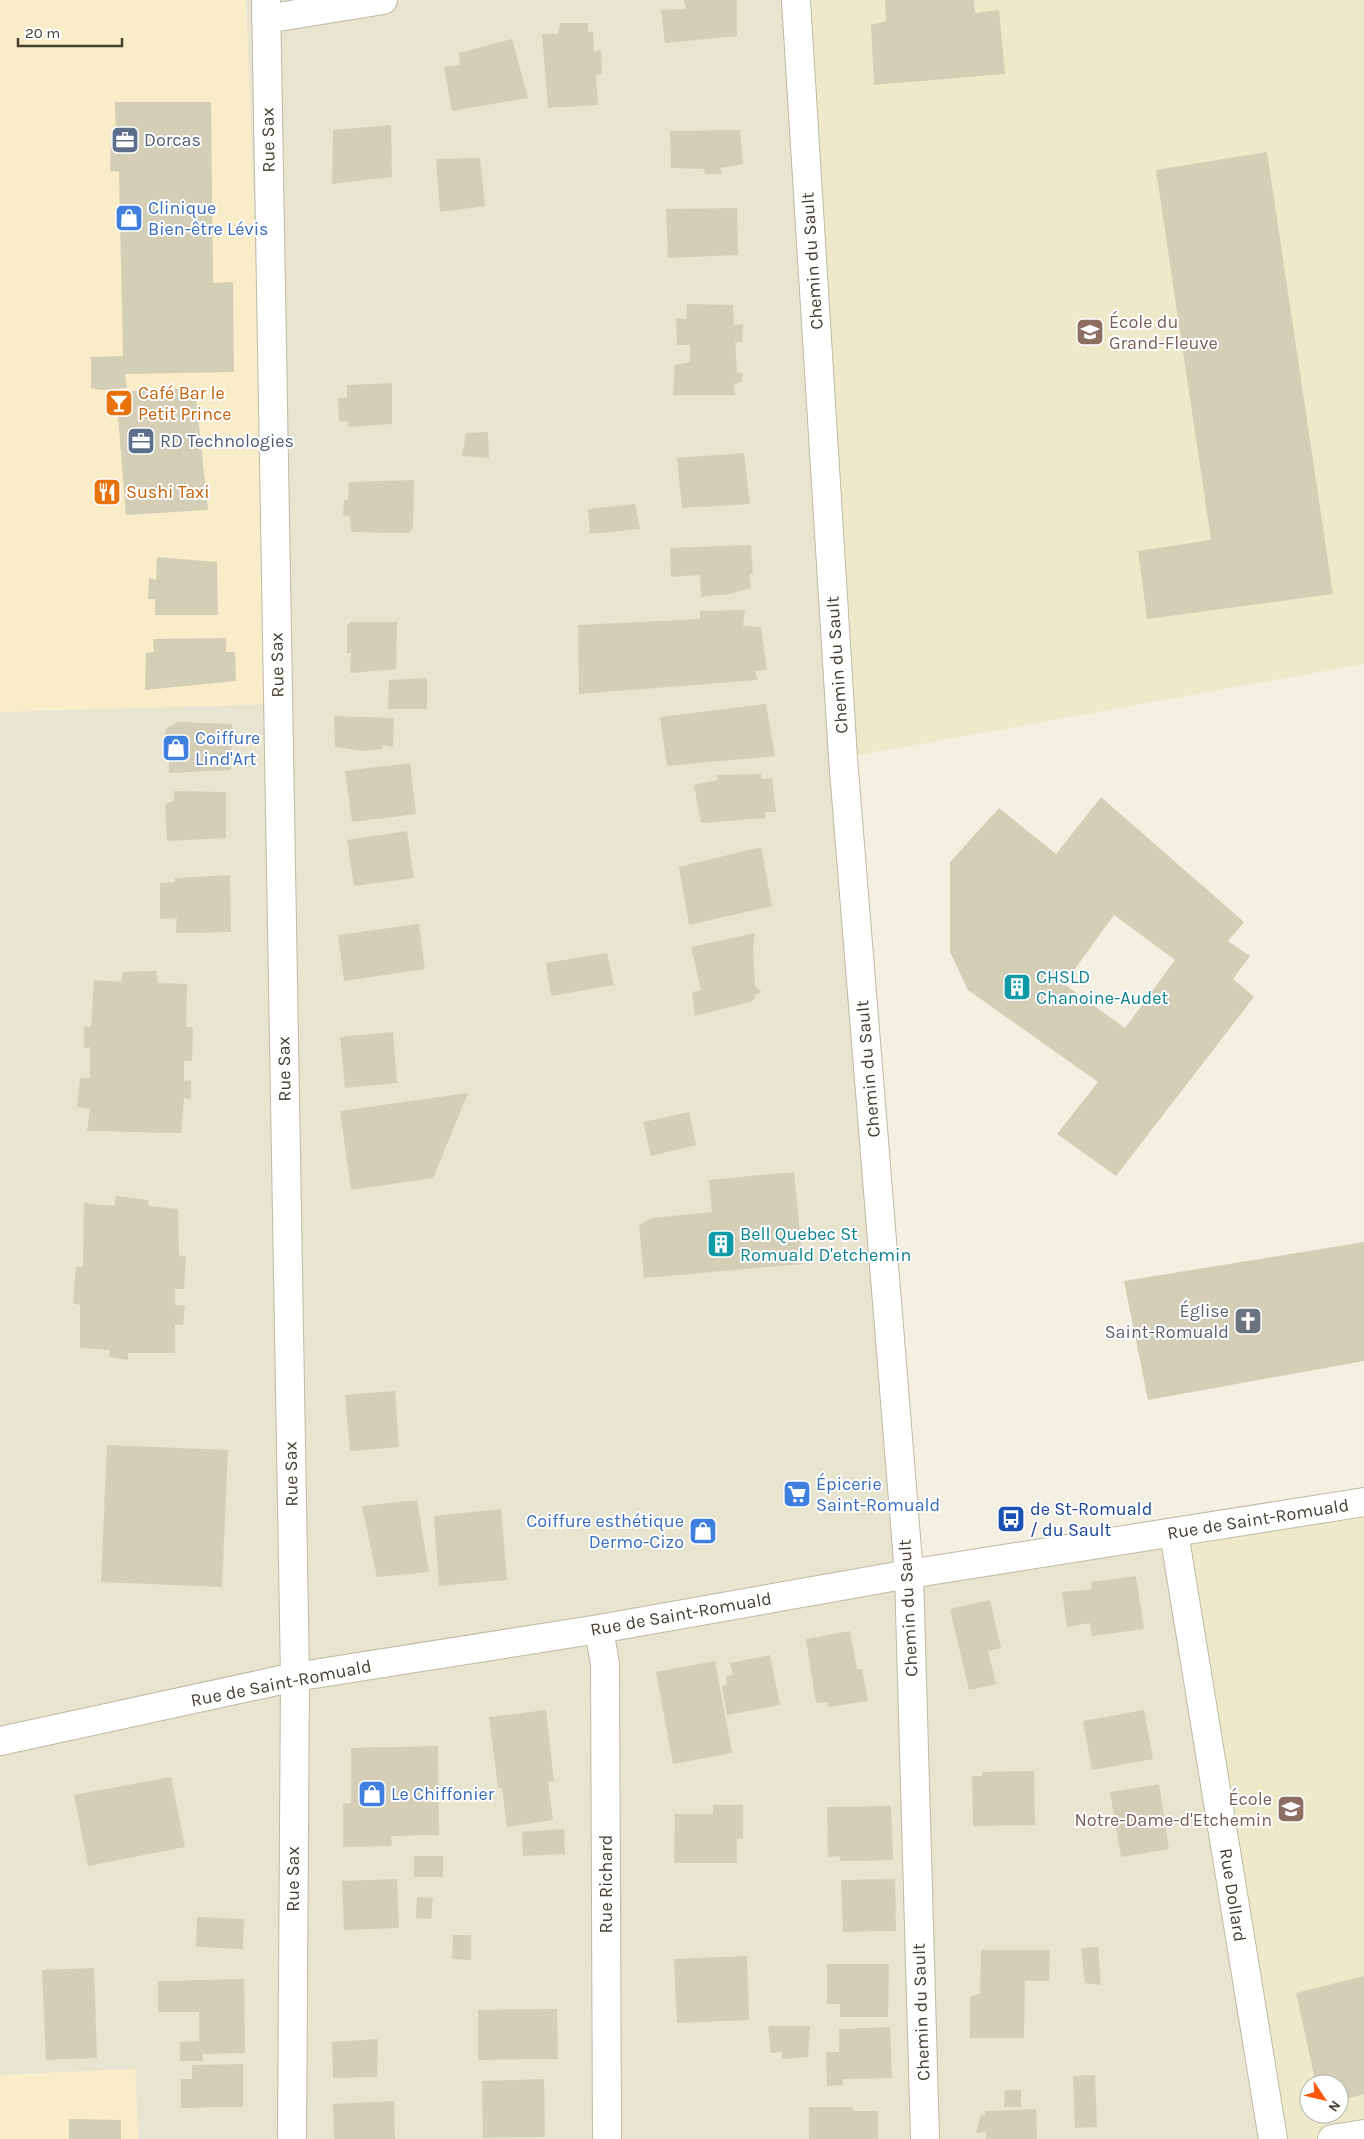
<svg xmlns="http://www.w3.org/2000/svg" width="1364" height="2139" viewBox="0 0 1364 2139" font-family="Karla,sans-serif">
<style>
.residential{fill:#e7e4cf}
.commercial{fill:#f8ecc9}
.education{fill:#eee9ca;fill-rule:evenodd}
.building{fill:#d5ceb6;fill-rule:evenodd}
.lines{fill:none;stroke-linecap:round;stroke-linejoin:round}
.minor-casing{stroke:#bfbaa4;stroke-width:30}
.minor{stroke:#fff;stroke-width:28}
.labels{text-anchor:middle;stroke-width:4;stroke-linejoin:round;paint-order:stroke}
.service-label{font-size:18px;fill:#4e5e75;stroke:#fff;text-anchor:start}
.street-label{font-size:18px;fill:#454032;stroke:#fff}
.shop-label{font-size:18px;fill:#366cbe;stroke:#fff;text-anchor:start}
.education-label{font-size:18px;fill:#785e54;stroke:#fff;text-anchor:start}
.food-label{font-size:18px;fill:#c56008;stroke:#fff;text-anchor:start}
.culture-label{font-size:18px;fill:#0d838f;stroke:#fff;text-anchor:start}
.worship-label{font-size:18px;fill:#5b616d;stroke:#fff;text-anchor:end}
.transit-label{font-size:18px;fill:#164399;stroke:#fff;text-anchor:start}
</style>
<rect width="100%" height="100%" fill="#f3f0e1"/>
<path class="residential" d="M 246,0 L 788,0 L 909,1574 L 1174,1533 L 1273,2139 L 138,2139 L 135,2069 L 0,2075 L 0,712 L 272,704 Z"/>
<path class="commercial" d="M 0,0 L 246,0 L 272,704 L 0,712 Z
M 135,2069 L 138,2139 L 0,2139 L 0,2075 Z"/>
<path class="education" d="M 796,0 L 1364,0 L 1364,664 L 843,758 Z
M 1364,1502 L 1364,2134 L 1332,2139 L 1273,2139 L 1174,1533 ZM 1309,2084 L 1339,2084 L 1339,2114 L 1309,2114 Z"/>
<path class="building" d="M 684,0 L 737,0 L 737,36 L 665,43 L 661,10 L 686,9 Z
M 885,0 L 974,0 L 975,13 L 999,10 L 1005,74 L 874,85 L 871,25 L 886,21 Z
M 560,23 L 588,23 L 588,32 L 593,31 L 594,52 L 601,50 L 602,74 L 596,75 L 598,105 L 548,108 L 542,34 L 558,34 Z
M 512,39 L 528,98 L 452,111 L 444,67 L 460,65 L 459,53 Z
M 115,102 L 211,102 L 213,283 L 233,282 L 234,372 L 125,374 L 127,388 L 101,390 L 91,388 L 91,357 L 123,356 L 119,172 L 110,171 L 111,136 L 116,135 Z
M 391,125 L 392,177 L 332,184 L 333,130 Z
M 740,130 L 743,164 L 720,168 L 722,174 L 705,174 L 704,169 L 671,168 L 670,131 Z
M 1267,152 L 1333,594 L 1147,619 L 1138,551 L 1211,540 L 1156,170 Z
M 480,158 L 485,206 L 440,212 L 436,159 Z
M 737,208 L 738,255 L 668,258 L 666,209 Z
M 687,304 L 733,305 L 734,325 L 743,324 L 742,342 L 735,342 L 737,372 L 743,373 L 742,382 L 734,384 L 735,395 L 673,395 L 675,365 L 690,362 L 690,345 L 677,345 L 676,318 L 686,319 Z
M 392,383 L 392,424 L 348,427 L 349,422 L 339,421 L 338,398 L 347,398 L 347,385 Z
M 195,388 L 208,510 L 126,515 L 116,392 Z
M 488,432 L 489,458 L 462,456 L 466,433 Z
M 744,453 L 750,504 L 682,508 L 677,458 Z
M 414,480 L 413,528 L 409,533 L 351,532 L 350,517 L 343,515 L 344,500 L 348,500 L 349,482 Z
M 635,504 L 640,529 L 590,534 L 588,509 Z
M 751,545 L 753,574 L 749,574 L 751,588 L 729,594 L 701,597 L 700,575 L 671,577 L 670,548 Z
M 157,557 L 217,562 L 218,615 L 155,615 L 155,599 L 148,599 L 149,578 L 156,580 Z
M 745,610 L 743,626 L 761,627 L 767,670 L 755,671 L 758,680 L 579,694 L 578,625 L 700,619 L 700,611 Z
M 350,622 L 397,622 L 396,669 L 350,673 L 351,653 L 347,653 L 347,626 Z
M 226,638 L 226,652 L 235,652 L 236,681 L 145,690 L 146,653 L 154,652 L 153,639 Z
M 427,678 L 427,709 L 388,709 L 389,680 Z
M 766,704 L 775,756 L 667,766 L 660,717 Z
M 334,716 L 394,718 L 393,747 L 382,745 L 383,749 L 364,751 L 335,747 Z
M 178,722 L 232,724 L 231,770 L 169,773 L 169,745 L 165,738 L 166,729 Z
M 410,763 L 416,814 L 352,822 L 345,771 Z
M 761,774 L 761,779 L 772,778 L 776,812 L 764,812 L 766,818 L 701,823 L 694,785 L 717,780 L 717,775 Z
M 174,791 L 226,792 L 226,838 L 167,841 L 165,804 L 174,801 Z
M 1101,797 L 1244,922 L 1228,941 L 1250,956 L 1233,979 L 1254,997 L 1116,1176 L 1057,1134 L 1098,1082 L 968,990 L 950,952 L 950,862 L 999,808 L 1056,854 ZM 1114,915 L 1175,960 L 1125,1028 L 1064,984 Z
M 407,831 L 414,878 L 354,886 L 347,840 Z
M 761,847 L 772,906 L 689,925 L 679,867 Z
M 230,875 L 231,932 L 176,933 L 177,918 L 160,919 L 160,883 L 175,882 L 174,878 Z
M 419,924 L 425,969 L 344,981 L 338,935 Z
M 755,933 L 753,949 L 755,986 L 762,992 L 755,995 L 753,1001 L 695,1016 L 692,992 L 701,990 L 691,947 Z
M 607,953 L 614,985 L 551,996 L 546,963 Z
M 156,971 L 158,983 L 187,984 L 186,1027 L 193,1027 L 192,1061 L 184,1061 L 184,1081 L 191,1080 L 191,1099 L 184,1098 L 181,1133 L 87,1131 L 90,1109 L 77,1107 L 80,1078 L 90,1078 L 90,1047 L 84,1048 L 84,1026 L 91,1027 L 94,980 L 121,982 L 123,972 Z
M 393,1032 L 397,1083 L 345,1088 L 340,1037 Z
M 468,1093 L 433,1178 L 351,1190 L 340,1111 Z
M 689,1112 L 696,1145 L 651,1156 L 643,1122 Z
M 794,1172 L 803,1264 L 644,1278 L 639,1225 L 652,1218 L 712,1212 L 709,1180 Z
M 116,1196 L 148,1200 L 149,1206 L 178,1209 L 179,1255 L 186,1257 L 184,1289 L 175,1289 L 175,1305 L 185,1306 L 183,1325 L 175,1324 L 175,1353 L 128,1353 L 128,1360 L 109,1357 L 110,1350 L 80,1348 L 80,1305 L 73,1303 L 76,1267 L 83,1267 L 84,1203 L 114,1206 Z
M 1364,1242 L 1364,1361 L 1148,1400 L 1124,1281 Z
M 395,1391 L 399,1447 L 350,1451 L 345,1395 Z
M 107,1445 L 228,1450 L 222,1587 L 101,1582 Z
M 417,1500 L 429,1572 L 377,1577 L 362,1506 Z
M 501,1509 L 507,1580 L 439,1586 L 434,1516 Z
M 1136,1576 L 1144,1629 L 1092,1636 L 1090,1623 L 1067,1627 L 1062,1592 L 1092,1589 L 1091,1582 Z
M 990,1600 L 1001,1648 L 988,1651 L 996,1684 L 969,1690 L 950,1609 Z
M 850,1631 L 857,1669 L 862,1669 L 868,1701 L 828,1707 L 827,1702 L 816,1703 L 806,1639 Z
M 770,1655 L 780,1705 L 727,1715 L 722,1686 L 727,1685 L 726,1676 L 733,1675 L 730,1663 Z
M 715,1661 L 732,1753 L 673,1764 L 656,1672 Z
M 546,1710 L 554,1781 L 548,1782 L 553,1820 L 507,1827 L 502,1788 L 498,1788 L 489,1717 Z
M 1144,1710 L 1153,1759 L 1092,1770 L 1083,1721 Z
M 438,1746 L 439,1835 L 391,1836 L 392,1846 L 343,1847 L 343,1803 L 351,1803 L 351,1748 Z
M 1034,1771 L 1035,1825 L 973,1826 L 972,1776 L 982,1776 L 982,1772 Z
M 171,1777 L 185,1847 L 88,1866 L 74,1795 Z
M 1159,1784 L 1169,1849 L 1121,1857 L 1110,1792 Z
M 713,1805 L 743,1805 L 743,1839 L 737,1839 L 737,1863 L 674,1863 L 675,1814 L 713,1814 Z
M 891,1806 L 893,1860 L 840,1861 L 840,1856 L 828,1857 L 827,1807 Z
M 564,1829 L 565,1854 L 523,1856 L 522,1832 Z
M 414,1856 L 443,1856 L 443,1877 L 414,1877 Z
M 397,1879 L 399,1928 L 344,1930 L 342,1881 Z
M 895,1879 L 896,1931 L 843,1932 L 841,1880 Z
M 417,1897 L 433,1898 L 431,1919 L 416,1918 Z
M 197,1917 L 244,1919 L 243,1949 L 196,1947 Z
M 453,1935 L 471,1935 L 471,1960 L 452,1959 Z
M 1098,1947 L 1101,1985 L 1085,1983 L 1081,1948 Z
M 981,1950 L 1050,1950 L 1049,1981 L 1025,1981 L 1024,2038 L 970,2038 L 970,1997 L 980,1993 Z
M 747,1956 L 749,2020 L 677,2023 L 674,1959 Z
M 827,1964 L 889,1964 L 888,2017 L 840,2017 L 840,2004 L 827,2004 Z
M 94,1968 L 97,2058 L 46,2060 L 42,1970 Z
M 1364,1976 L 1364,2094 L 1339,2101 L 1339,2084 L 1316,2084 L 1296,1993 Z
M 244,1979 L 245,2053 L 203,2054 L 203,2061 L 180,2061 L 180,2042 L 199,2041 L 199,2012 L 158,2012 L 158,1981 Z
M 557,2009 L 558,2059 L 478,2060 L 478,2010 Z
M 768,2026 L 810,2026 L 808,2057 L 782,2059 L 782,2052 L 771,2053 Z
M 890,2027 L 892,2078 L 843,2079 L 843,2085 L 827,2086 L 826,2052 L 839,2052 L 839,2029 Z
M 378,2039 L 377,2077 L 333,2078 L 332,2042 Z
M 243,2064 L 243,2107 L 181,2108 L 181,2079 L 192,2079 L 192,2065 Z
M 1095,2075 L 1097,2127 L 1075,2128 L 1073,2076 Z
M 544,2079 L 545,2137 L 483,2138 L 482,2081 Z
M 1005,2090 L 1021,2090 L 1021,2107 L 1004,2107 Z
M 394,2101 L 395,2139 L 334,2139 L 333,2104 Z
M 809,2107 L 853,2107 L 853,2111 L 878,2111 L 878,2139 L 809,2139 Z
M 1036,2109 L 1037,2139 L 986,2139 L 986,2132 L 976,2133 L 981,2115 L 985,2115 L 985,2111 Z
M 69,2119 L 121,2120 L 121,2139 L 69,2139 Z"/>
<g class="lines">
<defs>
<path id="minor" d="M 266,0 L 295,1677 L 292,2139
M 796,0 L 843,758 L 909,1574 L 925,2139
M 266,19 L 383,0
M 1174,1533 L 1273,2139
M 599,1629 L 605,1664 L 607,2139
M 0,1741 L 295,1677 L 599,1629 L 909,1574 L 1364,1502
M 1332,2139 L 1364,2134"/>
</defs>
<use href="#minor" class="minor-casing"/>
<use href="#minor" class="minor"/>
</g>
<defs>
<symbol id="office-square" viewBox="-11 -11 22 22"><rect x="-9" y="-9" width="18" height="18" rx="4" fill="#5c6f8a" stroke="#fff"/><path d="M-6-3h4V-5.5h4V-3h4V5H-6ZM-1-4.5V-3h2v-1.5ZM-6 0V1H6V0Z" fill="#fff"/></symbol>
<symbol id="shop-square" viewBox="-11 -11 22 22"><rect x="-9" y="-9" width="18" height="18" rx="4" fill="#3f7fe0" stroke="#fff"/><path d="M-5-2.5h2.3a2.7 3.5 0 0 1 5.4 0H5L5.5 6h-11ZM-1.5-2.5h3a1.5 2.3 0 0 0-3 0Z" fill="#fff"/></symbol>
<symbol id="school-square" viewBox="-11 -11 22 22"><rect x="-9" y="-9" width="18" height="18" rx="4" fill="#8d6e63" stroke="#fff"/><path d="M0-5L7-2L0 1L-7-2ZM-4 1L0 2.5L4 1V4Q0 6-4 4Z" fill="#fff"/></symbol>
<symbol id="bar-square" viewBox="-11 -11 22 22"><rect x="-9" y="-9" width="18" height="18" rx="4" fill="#e8710a" stroke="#fff"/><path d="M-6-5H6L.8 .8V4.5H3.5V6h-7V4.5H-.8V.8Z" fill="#fff"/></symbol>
<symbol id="restaurant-square" viewBox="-11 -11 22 22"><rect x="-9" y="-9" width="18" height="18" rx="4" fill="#e8710a" stroke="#fff"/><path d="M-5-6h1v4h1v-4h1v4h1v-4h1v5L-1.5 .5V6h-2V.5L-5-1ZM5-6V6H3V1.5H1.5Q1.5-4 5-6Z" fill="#fff"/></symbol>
<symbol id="building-square" viewBox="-11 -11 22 22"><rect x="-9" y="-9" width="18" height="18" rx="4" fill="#0f9aa8" stroke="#fff"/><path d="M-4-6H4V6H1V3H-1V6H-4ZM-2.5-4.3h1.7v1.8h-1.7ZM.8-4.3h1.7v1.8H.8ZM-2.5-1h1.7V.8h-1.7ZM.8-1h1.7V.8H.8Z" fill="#fff"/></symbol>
<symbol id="church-square" viewBox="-11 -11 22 22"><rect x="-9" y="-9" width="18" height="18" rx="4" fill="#6b7280" stroke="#fff"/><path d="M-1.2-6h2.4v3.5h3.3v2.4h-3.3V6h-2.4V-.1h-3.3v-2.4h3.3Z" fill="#fff"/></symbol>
<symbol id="supermarket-square" viewBox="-11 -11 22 22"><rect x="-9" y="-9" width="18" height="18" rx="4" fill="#3f7fe0" stroke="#fff"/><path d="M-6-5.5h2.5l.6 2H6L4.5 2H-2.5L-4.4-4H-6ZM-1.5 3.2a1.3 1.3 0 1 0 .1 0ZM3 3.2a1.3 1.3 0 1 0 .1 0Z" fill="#fff"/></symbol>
<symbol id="bus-square" viewBox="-11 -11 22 22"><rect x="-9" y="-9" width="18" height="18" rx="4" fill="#1a4fb4" stroke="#fff"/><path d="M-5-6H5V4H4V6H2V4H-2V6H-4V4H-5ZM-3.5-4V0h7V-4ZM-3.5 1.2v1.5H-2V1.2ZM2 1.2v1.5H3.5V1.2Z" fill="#fff"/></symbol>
</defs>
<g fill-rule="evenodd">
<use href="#office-square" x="109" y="124" width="32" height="32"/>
<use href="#shop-square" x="113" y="202" width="32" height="32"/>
<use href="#school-square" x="1074" y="316" width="32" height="32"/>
<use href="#bar-square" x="103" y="387" width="32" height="32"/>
<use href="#office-square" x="125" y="425" width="32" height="32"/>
<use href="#restaurant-square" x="91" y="476" width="32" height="32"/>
<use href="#shop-square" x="160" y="732" width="32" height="32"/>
<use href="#building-square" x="1001" y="971" width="32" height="32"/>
<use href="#building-square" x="705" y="1228" width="32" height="32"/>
<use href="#church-square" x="1232" y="1305" width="32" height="32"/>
<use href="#supermarket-square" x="781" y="1478" width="32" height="32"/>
<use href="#bus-square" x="995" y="1503" width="32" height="32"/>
<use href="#shop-square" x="687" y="1515" width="32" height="32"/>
<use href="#shop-square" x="356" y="1778" width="32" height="32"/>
<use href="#school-square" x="1275" y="1793" width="32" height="32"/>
</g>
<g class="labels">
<g class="service-label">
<text x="144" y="146">Dorcas</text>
<text x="160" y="447">RD Technologies</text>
</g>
<g class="street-label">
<text transform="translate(268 140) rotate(-91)" y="6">Rue Sax</text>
<text transform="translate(812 261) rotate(-94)" y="6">Chemin du Sault</text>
<text transform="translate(277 665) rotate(-91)" y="6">Rue Sax</text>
<text transform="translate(837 665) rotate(-94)" y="6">Chemin du Sault</text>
<text transform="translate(284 1069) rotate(-91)" y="6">Rue Sax</text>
<text transform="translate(868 1069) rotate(-95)" y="6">Chemin du Sault</text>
<text transform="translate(291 1474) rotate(-91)" y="6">Rue Sax</text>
<text transform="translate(1258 1519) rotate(-9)" y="6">Rue de Saint-Romuald</text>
<text transform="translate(908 1608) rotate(-93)" y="6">Chemin du Sault</text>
<text transform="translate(681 1614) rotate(-10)" y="6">Rue de Saint-Romuald</text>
<text transform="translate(281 1683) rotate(-11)" y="6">Rue de Saint-Romuald</text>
<text transform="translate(293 1879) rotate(-90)" y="6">Rue Sax</text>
<text transform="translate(606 1884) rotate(-90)" y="6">Rue Richard</text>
<text transform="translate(1233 1895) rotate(81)" y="6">Rue Dollard</text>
<text transform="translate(921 2012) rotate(-92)" y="6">Chemin du Sault</text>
</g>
<g class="shop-label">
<text x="148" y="214">Clinique<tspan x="148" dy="21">Bien-être Lévis</tspan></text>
<text x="195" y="744">Coiffure<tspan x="195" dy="21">Lind'Art</tspan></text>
<text x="816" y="1490">Épicerie<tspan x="816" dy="21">Saint-Romuald</tspan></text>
<text x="684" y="1527" text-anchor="end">Coiffure esthétique<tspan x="684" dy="21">Dermo-Cizo</tspan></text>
<text x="391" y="1800">Le Chiffonier</text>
</g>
<g class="education-label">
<text x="1109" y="328">École du<tspan x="1109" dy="21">Grand-Fleuve</tspan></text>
<text x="1272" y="1805" text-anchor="end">École<tspan x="1272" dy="21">Notre-Dame-d'Etchemin</tspan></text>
</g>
<g class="food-label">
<text x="138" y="399">Café Bar le<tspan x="138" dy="21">Petit Prince</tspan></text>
<text x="126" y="498">Sushi Taxi</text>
</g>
<g class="culture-label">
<text x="1036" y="983">CHSLD<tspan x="1036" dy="21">Chanoine-Audet</tspan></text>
<text x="740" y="1240">Bell Quebec St<tspan x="740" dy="21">Romuald D'etchemin</tspan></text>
</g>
<g class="worship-label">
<text x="1229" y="1317">Église<tspan x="1229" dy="21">Saint-Romuald</tspan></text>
</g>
<g class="transit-label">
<text x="1030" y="1515">de St-Romuald<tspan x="1030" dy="21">/ du Sault</tspan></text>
</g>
</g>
<g transform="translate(1324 2099) rotate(125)"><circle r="24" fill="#ffffff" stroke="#b5b3ad"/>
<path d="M0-4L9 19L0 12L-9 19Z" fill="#ff570c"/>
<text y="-8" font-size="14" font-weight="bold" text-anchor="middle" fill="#454032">N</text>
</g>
<path d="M18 38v8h104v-8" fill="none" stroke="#454032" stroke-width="2.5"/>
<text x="25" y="38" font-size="15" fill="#454032" stroke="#ffffff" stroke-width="4" paint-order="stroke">20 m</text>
</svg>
